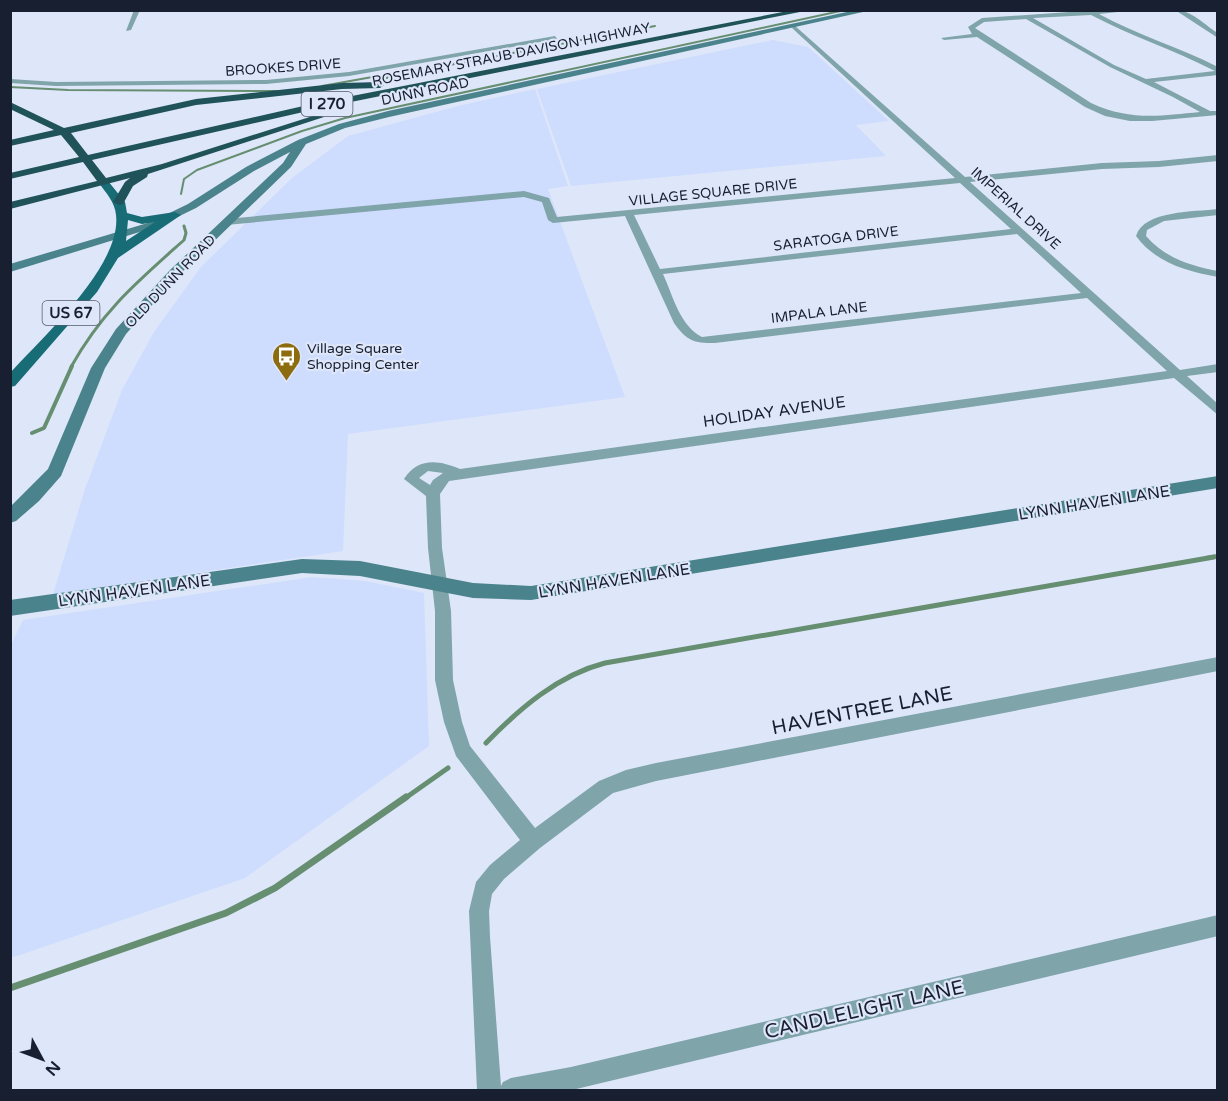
<svg xmlns="http://www.w3.org/2000/svg" width="1228" height="1101" viewBox="0 0 1228 1101" font-family="'Varela Round',sans-serif">
<style>
.built{fill:#cedcfd}
.lines{fill:none;stroke-linecap:round;stroke-linejoin:round}
.stream-far4{stroke:#668e70;stroke-width:2}
.stream-far3{stroke:#668e70;stroke-width:3}
.stream-far2{stroke:#668e70;stroke-width:4}
.stream-far1{stroke:#668e70;stroke-width:5}
.stream{stroke:#668e70;stroke-width:7}
.street{fill:#7fa4a9;fill-rule:evenodd}
.secondary{fill:#4a838b;fill-rule:evenodd}
.primary{fill:#176c75;fill-rule:evenodd}
.highway{fill:#205359;fill-rule:evenodd}
.labels{text-anchor:middle;stroke-width:4.5;stroke-linejoin:round;paint-order:stroke}
.far-street-label{font-size:14px;fill:#181f30;stroke:#dee6f9}
.far-poi-label{font-size:14px;fill:#181f30;stroke:#dee6f9;text-anchor:start}
.shield{fill:#dee6f9;stroke:#535b6c;stroke-width:1.5}
.shield-label{font-size:15px;font-weight:bold;fill:#181f30}
.street-label{font-size:16px;fill:#181f30;stroke:#dee6f9}
.near-street-label{font-size:20px;fill:#181f30;stroke:#dee6f9}
</style>
<rect width="100%" height="100%" fill="#dee6f9"/>
<path class="built" d="M 773,40 L 808,47 L 889,121 L 856,125 L 886,156 L 571,186 L 537,89 Z
M 535,89 L 568,186 L 548,189 L 625,397 L 348,434 L 343,551 L 53,594 L 85,489 L 122,390 L 154,332 L 200,268 L 292,178 L 348,136 L 458,106 Z
M 312,577 L 365,581 L 424,593 L 429,746 L 245,878 L 11,958 L 10,647 L 23,620 Z"/>
<g class="lines">
<path class="stream-far4" d="M 386,77 L 655,26
M 322,86 L 378,76 L 387,78
M 10,87 L 68,90 L 278,91
M 181,194 L 184,179 L 197,170 L 302,131 L 345,118 L 845,10"/>
<path class="stream-far3" d="M 71,367 C 102,311 137,282 184,240 L 186,233 L 184,226"/>
<path class="stream-far2" d="M 32,433 L 44,428 L 72,366
M 1206,558 L 1218,556"/>
<path class="stream-far1" d="M 486,743 C 519,709 558,675 605,663 L 1214,557
M 404,799 L 448,768"/>
<path class="stream" d="M 10,988 L 226,913 L 275,888 L 406,797"/>
<path class="street" d="M 134,10 L 140,10 L 131,30 L 126,31 Z
M 1098,10 L 1137,10 L 1099,14 C 1137,35 1179,47 1218,67 L 1218,75 L 1154,82 L 1210,111 L 1218,111 L 1218,115 L 1152,121 L 1130,121 L 1105,116 L 1085,107 L 977,37 L 944,40 L 941,38 L 972,34 L 968,27 L 982,18 ZM 1091,15 C 1131,36 1174,50 1215,71 L 1146,79 L 1114,65 L 1033,18 ZM 1026,19 L 1110,67 L 1173,97 L 1200,112 C 1159,116 1130,121 1091,103 L 975,28 L 984,22 Z
M 1175,10 C 1192,10 1204,25 1218,33 L 1218,38 Z
M 794,25 L 965,177 L 1102,163 L 1159,161 L 1218,155 L 1218,161 L 1159,167 L 1102,169 L 970,182 L 1180,370 L 1218,364 L 1218,372 L 1187,376 L 1218,404 L 1218,415 L 1174,378 L 449,481 L 440,494 L 442,548 L 451,611 L 453,680 L 462,722 L 470,746 L 535,828 L 599,781 L 626,770 L 656,763 L 1218,657 L 1218,671 L 656,781 L 613,793 L 540,848 L 504,879 L 492,894 L 489,911 L 490,937 L 501,1086 L 503,1082 L 511,1078 L 571,1067 L 1218,915 L 1218,936 L 572,1090 L 477,1090 L 469,911 L 476,882 L 490,865 L 520,840 L 456,756 L 444,722 L 435,680 L 435,611 L 428,548 L 426,496 L 404,479 C 418,457 439,460 460,469 L 1167,371 L 1087,298 L 715,343 C 693,343 687,341 674,323 L 625,216 L 553,223 L 548,220 L 542,202 L 524,197 L 226,225 L 221,222 L 226,219 L 524,191 L 549,198 L 557,217 L 955,178 L 792,28 ZM 960,183 L 1011,229 L 660,269 L 634,215 ZM 1017,234 L 1081,293 L 702,337 C 680,326 673,296 663,274 ZM 428,471 L 443,473 L 433,480 L 430,485 L 419,478 Z
M 555,36 L 557,39 L 349,76 L 266,84 L 56,86 L 10,83 L 10,79 L 56,82 L 266,80 L 349,72 Z
M 1218,209 L 1218,215 L 1164,221 L 1147,230 L 1146,236 C 1164,257 1190,266 1218,271 L 1218,277 C 1186,271 1156,263 1136,236 C 1144,210 1195,212 1218,209 Z"/>
<path class="secondary" d="M 856,10 L 872,10 L 389,117 L 345,128 L 306,144 L 291,167 L 178,276 L 126,334 L 105,368 L 61,476 L 39,501 L 16,521 L 10,523 L 10,507 L 48,469 L 91,368 L 116,329 L 170,270 L 283,163 L 290,152 L 254,171 L 196,208 L 159,226 L 10,272 L 10,264 L 151,222 L 188,204 L 246,167 L 298,140 L 339,124 L 388,111 Z
M 1218,476 L 1218,488 L 531,600 L 473,598 L 360,576 L 302,573 L 10,616 L 10,600 L 302,559 L 360,561 L 473,583 L 531,586 Z"/>
<path class="primary" d="M 104,180 L 108,181 L 125,202 L 127,213 L 142,217 L 175,212 L 181,215 L 118,258 L 97,292 L 15,386 L 10,387 L 10,373 C 43,337 122,265 116,215 C 115,202 106,193 99,183 ZM 128,220 L 142,224 L 155,222 L 126,241 Z"/>
<path class="highway" d="M 793,10 L 810,10 L 321,108 L 92,160 L 106,178 L 162,164 L 316,115 L 324,117 L 148,174 L 147,177 L 133,186 L 123,204 L 119,205 L 113,202 L 125,182 L 130,178 L 10,209 L 10,202 L 97,181 L 83,162 L 10,179 L 10,173 L 79,157 L 61,135 L 10,146 L 10,140 L 54,130 L 10,109 L 10,102 L 64,128 L 196,99 L 342,83 L 380,82 L 384,85 L 380,88 L 342,89 L 196,105 L 71,133 L 88,155 L 321,102 Z"/>
</g>
<defs>
<symbol id="bus-pin" viewBox="-11 -11 22 30"><path d="M0 17L-7.5 6A9.5 9.5 0 1 1 7.5 6Z" fill="#8d6c0f" stroke="#dee6f9"/><path d="M-5-6H5V4H4V6H2V4H-2V6H-4V4H-5ZM-3.5-4V0h7V-4ZM-3.5 1.2v1.5H-2V1.2ZM2 1.2v1.5H3.5V1.2Z" fill="#fff"/></symbol>
</defs>
<g fill-rule="evenodd">
<use href="#bus-pin" x="270" y="340" width="33" height="45"/>
</g>
<g class="labels">
<g class="far-street-label">
<text transform="translate(511 54) rotate(-11)" y="5">ROSEMARY STRAUB DAVISON HIGHWAY</text>
<text transform="translate(283 67) rotate(-4)" y="5">BROOKES DRIVE</text>
<text transform="translate(425 91) rotate(-12)" y="5">DUNN ROAD</text>
<text transform="translate(713 192) rotate(-6)" y="5">VILLAGE SQUARE DRIVE</text>
<text transform="translate(1016 208) rotate(42)" y="5">IMPERIAL DRIVE</text>
<text transform="translate(836 238) rotate(-7)" y="5">SARATOGA DRIVE</text>
<text transform="translate(170 281) rotate(-46)" y="5">OLD DUNN ROAD</text>
<text transform="translate(819 312) rotate(-7)" y="5">IMPALA LANE</text>
</g>
<g class="far-poi-label">
<text x="307" y="353">Village Square<tspan x="307" dy="16">Shopping Center</tspan></text>
</g>
<g class="shield">
<rect x="301.5" y="92" width="51" height="24" rx="4.5"/>
<rect x="42.5" y="301" width="57" height="24" rx="4.5"/>
</g>
<g class="shield-label">
<text x="327" y="109">I 270</text>
<text x="71" y="318">US 67</text>
</g>
<g class="street-label">
<text transform="translate(774 411) rotate(-8)" y="6">HOLIDAY AVENUE</text>
<text transform="translate(1094 502) rotate(-9)" y="6">LYNN HAVEN LANE</text>
<text transform="translate(614 580) rotate(-9)" y="6">LYNN HAVEN LANE</text>
<text transform="translate(134 590) rotate(-8)" y="6">LYNN HAVEN LANE</text>
</g>
<g class="near-street-label">
<text transform="translate(862 710) rotate(-11)" y="7">HAVENTREE LANE</text>
<text transform="translate(864 1009) rotate(-13)" y="7">CANDLELIGHT LANE</text>
</g>
</g>
<rect width="1228" height="1101" fill="none" stroke="#181f30" stroke-width="24"/>
<g transform="translate(42 1059) rotate(131)" stroke="#dee6f9" stroke-width="4.5" paint-order="stroke">
<path d="M0-4.5L10 22L0 15L-10 22Z" fill="#181f30"/>
<text y="-9" font-size="16" font-weight="bold" text-anchor="middle" fill="#181f30">N</text>
</g>
</svg>
